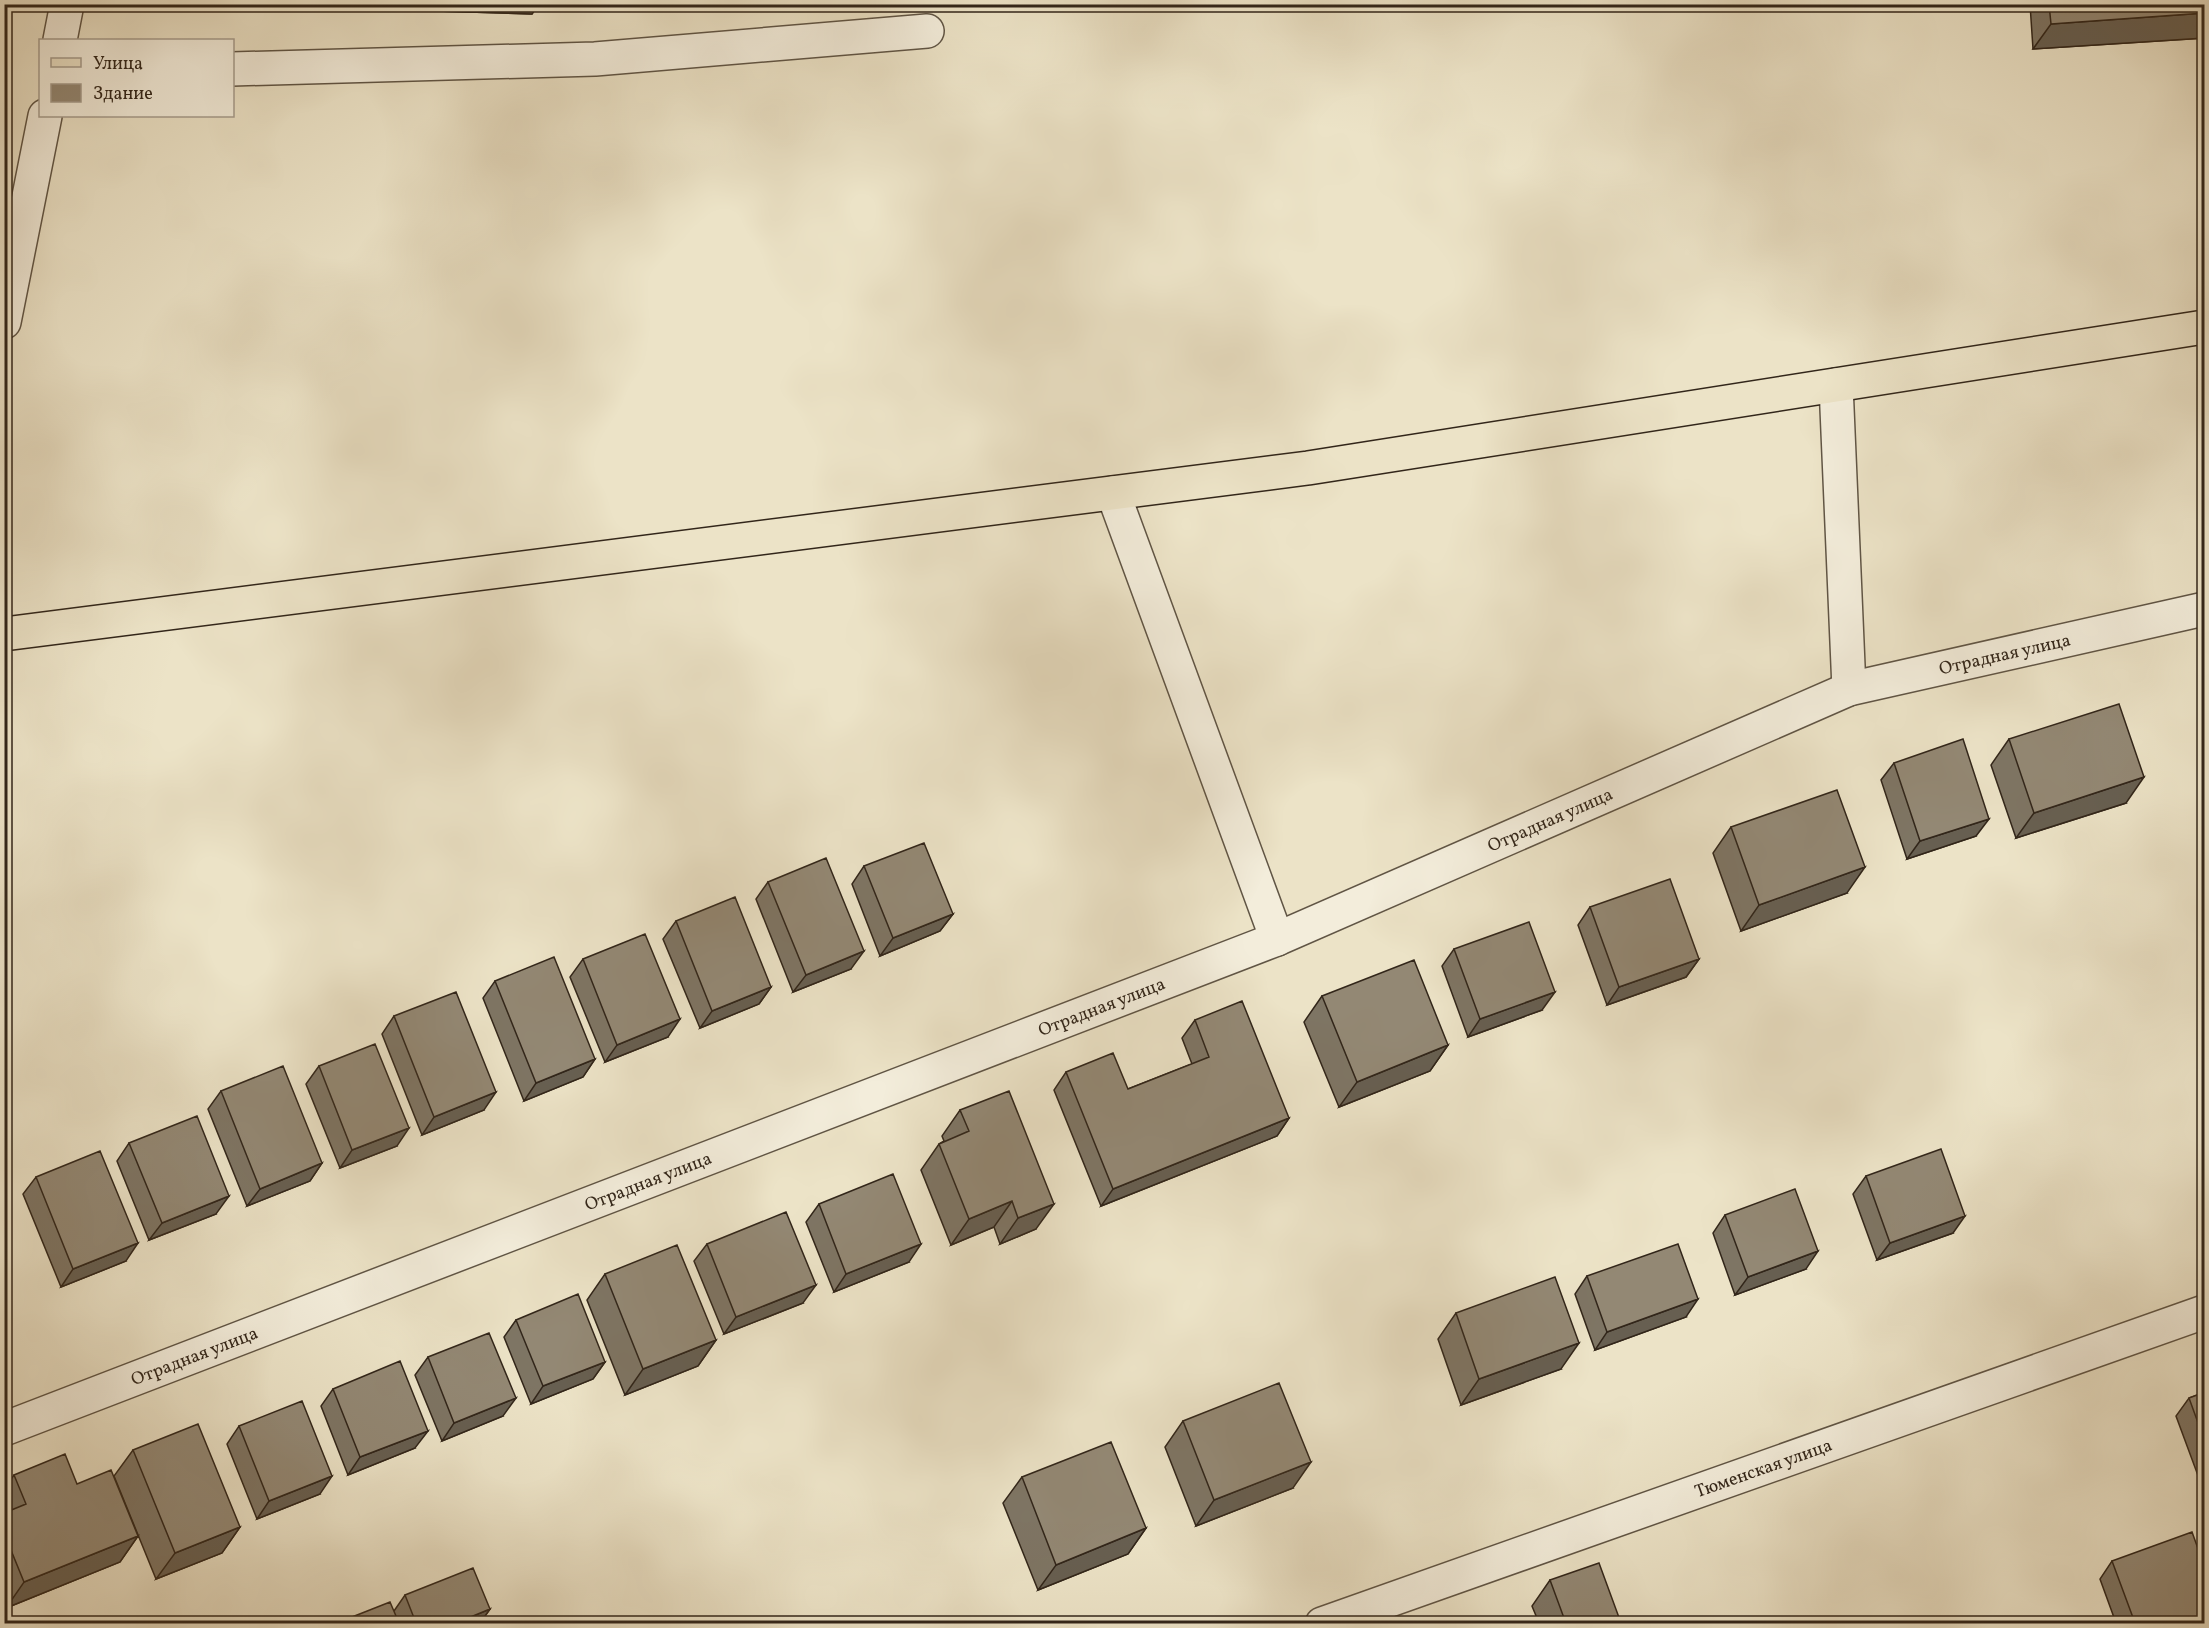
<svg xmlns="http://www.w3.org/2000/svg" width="2209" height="1628" viewBox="0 0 2209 1628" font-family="Vollkorn,serif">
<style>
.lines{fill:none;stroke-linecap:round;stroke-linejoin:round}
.minor-casing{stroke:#605545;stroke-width:36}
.major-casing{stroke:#32261a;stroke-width:36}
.minor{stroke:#f3eddb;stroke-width:33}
.major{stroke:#ece3c7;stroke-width:33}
.wall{fill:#7e7564;stroke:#32261a;stroke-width:1.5}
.shaded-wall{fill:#675f51;stroke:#32261a;stroke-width:1.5}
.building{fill:#938874;stroke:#32261a;stroke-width:1.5}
.labels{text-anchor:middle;stroke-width:4.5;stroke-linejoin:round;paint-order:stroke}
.street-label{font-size:18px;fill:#32261a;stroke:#f3eddb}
</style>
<rect width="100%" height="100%" fill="#ece3c7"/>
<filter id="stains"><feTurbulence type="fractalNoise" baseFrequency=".00333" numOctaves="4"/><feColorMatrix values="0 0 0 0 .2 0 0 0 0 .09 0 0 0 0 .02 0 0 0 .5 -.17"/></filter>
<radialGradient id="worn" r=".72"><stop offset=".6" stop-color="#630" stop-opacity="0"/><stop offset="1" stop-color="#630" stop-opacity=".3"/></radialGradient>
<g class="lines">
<defs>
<g id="minor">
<path d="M 60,40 L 67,4"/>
<path d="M 232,69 L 595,59 L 927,31"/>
<path d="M 4,322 L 45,116"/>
<path d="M 1836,385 L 1849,689"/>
<path d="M 1113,493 L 1277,939"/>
<path id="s1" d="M 4,1429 L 1277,939 L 1849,689 L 2204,609"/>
<path id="s2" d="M 1322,1624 L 2204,1312"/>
</g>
<path id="major" d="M 4,634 L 1308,468 L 2204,327"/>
</defs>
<use href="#minor" class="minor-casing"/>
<use href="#major" class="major-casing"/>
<use href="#minor" class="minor"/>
<use href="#major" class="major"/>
</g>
<path class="wall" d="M 436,4 L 538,4 L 532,14 L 436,11 Z
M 2030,4 L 2205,4 L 2205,38 L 2033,49 Z
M 2009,739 L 2126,803 L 2016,838 L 1991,765 Z
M 1894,763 L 1976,836 L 1907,859 L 1881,780 Z
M 1731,827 L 1847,893 L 1741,931 L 1713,853 Z
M 864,866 L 953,914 L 940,931 L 880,956 L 852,884 Z
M 768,882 L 851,969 L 793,992 L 756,899 Z
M 1590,907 L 1699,959 L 1686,977 L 1607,1005 L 1578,925 Z
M 676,921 L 771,987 L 759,1004 L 700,1028 L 663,939 Z
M 1454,949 L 1542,1010 L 1468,1037 L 1442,966 Z
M 583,959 L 668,1037 L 605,1062 L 570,977 Z
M 495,981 L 595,1059 L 583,1077 L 524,1101 L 483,998 Z
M 1322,996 L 1448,1045 L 1430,1071 L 1339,1107 L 1304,1022 Z
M 394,1016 L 484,1110 L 422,1135 L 382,1034 Z
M 1195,1020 L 1289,1118 L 1277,1136 L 1101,1206 L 1054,1090 L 1066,1072 L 1128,1089 L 1192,1064 L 1182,1038 Z
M 319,1066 L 397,1146 L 340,1168 L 306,1084 Z
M 221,1091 L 322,1163 L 310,1181 L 247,1206 L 208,1109 Z
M 960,1110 L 1036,1229 L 1000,1244 L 994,1227 L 951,1245 L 921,1170 L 939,1144 L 944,1141 L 942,1136 Z
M 129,1143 L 216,1214 L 149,1240 L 117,1161 Z
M 1866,1176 L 1953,1233 L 1877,1260 L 1853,1194 Z
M 36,1177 L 126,1261 L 61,1287 L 23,1194 Z
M 819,1204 L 909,1262 L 834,1292 L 806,1222 Z
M 1725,1215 L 1806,1269 L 1735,1295 L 1713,1233 Z
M 707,1244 L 803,1303 L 724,1334 L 694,1261 Z
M 605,1274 L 716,1340 L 698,1366 L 625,1395 L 587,1300 Z
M 1587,1276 L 1686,1317 L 1595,1350 L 1575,1294 Z
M 1456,1313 L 1561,1369 L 1461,1405 L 1438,1339 Z
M 516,1320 L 605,1362 L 593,1379 L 531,1404 L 504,1337 Z
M 428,1357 L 503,1416 L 442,1441 L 415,1375 Z
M 333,1389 L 415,1448 L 348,1475 L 321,1406 Z
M 2205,1392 L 2205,1480 L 2200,1481 L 2176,1416 L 2189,1398 Z
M 1183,1421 L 1293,1488 L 1196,1526 L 1165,1447 Z
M 239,1426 L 320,1494 L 257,1519 L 227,1444 Z
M 133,1450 L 240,1527 L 222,1553 L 156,1579 L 114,1476 Z
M 14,1475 L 77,1484 L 138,1536 L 120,1562 L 6,1608 L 4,1604 L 4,1489 Z
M 1022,1477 L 1146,1528 L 1128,1554 L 1038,1590 L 1003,1503 Z
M 2112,1561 L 2205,1623 L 2116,1623 L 2100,1579 Z
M 1550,1580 L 1621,1623 L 1539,1623 L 1532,1606 Z
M 405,1595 L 490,1609 L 480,1623 L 344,1623 L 347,1619 L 394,1611 Z"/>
<path class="shaded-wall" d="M 441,4 L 506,4 L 538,6 L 532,14 L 436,11 Z
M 574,4 L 658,4 L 655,9 L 573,6 Z
M 2205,13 L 2205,38 L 2033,49 L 2051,24 Z
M 2144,777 L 2126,803 L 2016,838 L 2034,813 Z
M 1989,819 L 1976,836 L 1907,859 L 1920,841 Z
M 1865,867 L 1847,893 L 1741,931 L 1759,905 Z
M 953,914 L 940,931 L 880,956 L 893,938 Z
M 864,951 L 851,969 L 793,992 L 806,975 Z
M 1699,959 L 1686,977 L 1607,1005 L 1619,987 Z
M 771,987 L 759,1004 L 700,1028 L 712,1011 Z
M 1555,992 L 1542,1010 L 1468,1037 L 1480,1019 Z
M 680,1019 L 668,1037 L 605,1062 L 617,1045 Z
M 1448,1045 L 1430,1071 L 1339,1107 L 1357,1082 Z
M 595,1059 L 583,1077 L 524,1101 L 536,1083 Z
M 496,1092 L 484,1110 L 422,1135 L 434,1117 Z
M 1289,1118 L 1277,1136 L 1101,1206 L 1113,1189 Z
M 409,1128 L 397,1146 L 340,1168 L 352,1150 Z
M 322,1163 L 310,1181 L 247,1206 L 260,1189 Z
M 229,1196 L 216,1214 L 149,1240 L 162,1223 Z
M 1012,1201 L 994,1227 L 951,1245 L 969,1219 Z
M 1054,1204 L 1036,1229 L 1000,1244 L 1018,1218 Z
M 1965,1216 L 1953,1233 L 1877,1260 L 1890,1243 Z
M 138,1243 L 126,1261 L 61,1287 L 73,1269 Z
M 921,1244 L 909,1262 L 834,1292 L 846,1274 Z
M 1818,1251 L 1806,1269 L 1735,1295 L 1748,1277 Z
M 816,1285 L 803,1303 L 724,1334 L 736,1317 Z
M 1698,1299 L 1686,1317 L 1595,1350 L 1607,1332 Z
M 716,1340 L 698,1366 L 625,1395 L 643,1369 Z
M 1579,1343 L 1561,1369 L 1461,1405 L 1479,1379 Z
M 605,1362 L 593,1379 L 531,1404 L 543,1386 Z
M 516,1398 L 503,1416 L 442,1441 L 454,1423 Z
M 428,1431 L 415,1448 L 348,1475 L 360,1457 Z
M 1311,1462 L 1293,1488 L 1196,1526 L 1214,1500 Z
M 332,1476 L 320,1494 L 257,1519 L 269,1501 Z
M 240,1527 L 222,1553 L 156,1579 L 175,1553 Z
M 1146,1528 L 1128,1554 L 1038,1590 L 1056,1565 Z
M 138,1536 L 120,1562 L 6,1608 L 24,1582 Z
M 490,1609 L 480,1623 L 456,1623 Z
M 2205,1618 L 2205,1623 L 2189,1623 Z"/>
<path class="building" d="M 506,4 L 538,4 L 538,6 Z
M 2049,4 L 2205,4 L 2205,13 L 2051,24 Z
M 2119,704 L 2144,777 L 2034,813 L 2009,739 Z
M 1963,739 L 1989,819 L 1920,841 L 1894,763 Z
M 1837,790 L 1865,867 L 1759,905 L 1731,827 Z
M 924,843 L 953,914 L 893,938 L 864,866 Z
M 826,858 L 864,951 L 806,975 L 768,882 Z
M 1670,879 L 1699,959 L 1619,987 L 1590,907 Z
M 735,897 L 771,987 L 712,1011 L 676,921 Z
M 1529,922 L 1555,992 L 1480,1019 L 1454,949 Z
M 645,934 L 680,1019 L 617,1045 L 583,959 Z
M 554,957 L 595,1059 L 536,1083 L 495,981 Z
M 1414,960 L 1448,1045 L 1357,1082 L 1322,996 Z
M 456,992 L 496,1092 L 434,1117 L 394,1016 Z
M 1242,1001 L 1289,1118 L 1113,1189 L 1066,1072 L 1113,1053 L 1128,1089 L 1209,1057 L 1195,1020 Z
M 375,1044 L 409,1128 L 352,1150 L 319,1066 Z
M 283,1066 L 322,1163 L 260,1189 L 221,1091 Z
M 1009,1091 L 1054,1204 L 1018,1218 L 1012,1201 L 969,1219 L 939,1144 L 969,1131 L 960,1110 Z
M 197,1116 L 229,1196 L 162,1223 L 129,1143 Z
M 1941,1149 L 1965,1216 L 1890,1243 L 1866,1176 Z
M 100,1151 L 138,1243 L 73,1269 L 36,1177 Z
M 893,1174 L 921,1244 L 846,1274 L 819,1204 Z
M 1795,1189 L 1818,1251 L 1748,1277 L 1725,1215 Z
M 786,1212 L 816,1285 L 736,1317 L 707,1244 Z
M 1678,1244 L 1698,1299 L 1607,1332 L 1587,1276 Z
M 677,1245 L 716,1340 L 643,1369 L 605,1274 Z
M 1555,1277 L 1579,1343 L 1479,1379 L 1456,1313 Z
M 578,1294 L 605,1362 L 543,1386 L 516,1320 Z
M 489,1333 L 516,1398 L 454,1423 L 428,1357 Z
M 400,1361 L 428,1431 L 360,1457 L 333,1389 Z
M 1279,1383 L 1311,1462 L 1214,1500 L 1183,1421 Z
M 2205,1392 L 2205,1442 L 2189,1398 Z
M 302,1401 L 332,1476 L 269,1501 L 239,1426 Z
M 198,1424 L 240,1527 L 175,1553 L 133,1450 Z
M 1111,1442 L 1146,1528 L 1056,1565 L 1022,1477 Z
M 65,1454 L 77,1484 L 111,1470 L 138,1536 L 24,1582 L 4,1533 L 4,1513 L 26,1504 L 14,1475 Z
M 2192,1532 L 2205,1568 L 2205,1618 L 2189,1623 L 2135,1623 L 2112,1561 Z
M 1599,1563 L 1621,1623 L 1549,1623 L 1564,1618 L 1550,1580 Z
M 473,1568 L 490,1609 L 456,1623 L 416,1623 L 405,1595 Z
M 390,1602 L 399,1623 L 349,1623 L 347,1619 Z"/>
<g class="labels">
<g class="street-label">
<text dy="6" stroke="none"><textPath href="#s1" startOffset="2148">Отрадная улица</textPath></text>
<text dy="6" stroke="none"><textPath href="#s1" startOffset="1662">Отрадная улица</textPath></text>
<text dy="6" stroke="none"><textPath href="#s1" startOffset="1176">Отрадная улица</textPath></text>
<text dy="6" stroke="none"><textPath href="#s1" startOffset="690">Отрадная улица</textPath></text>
<text dy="6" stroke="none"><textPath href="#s1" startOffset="204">Отрадная улица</textPath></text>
<text dy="6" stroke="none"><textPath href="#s2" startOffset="468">Тюменская улица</textPath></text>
</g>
</g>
<rect width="2209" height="1628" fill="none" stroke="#ece3c7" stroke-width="24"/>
<rect x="6" y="6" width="2197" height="1616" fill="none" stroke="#32261a" stroke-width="3"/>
<rect x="12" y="12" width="2185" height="1604" fill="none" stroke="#32261a" stroke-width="1.5"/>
<rect x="39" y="39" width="195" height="78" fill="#f3eddb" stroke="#a69d8e" stroke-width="1.5"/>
<rect x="51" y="58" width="30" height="9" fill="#ece3c7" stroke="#a69d8e" stroke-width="1.5"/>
<text x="93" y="69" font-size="18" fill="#32261a">Улица</text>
<rect x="51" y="84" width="30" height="18" fill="#938874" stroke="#a69d8e" stroke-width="1.5"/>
<text x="93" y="99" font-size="18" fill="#32261a">Здание</text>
<rect width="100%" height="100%" filter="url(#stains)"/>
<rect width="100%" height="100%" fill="url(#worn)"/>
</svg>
